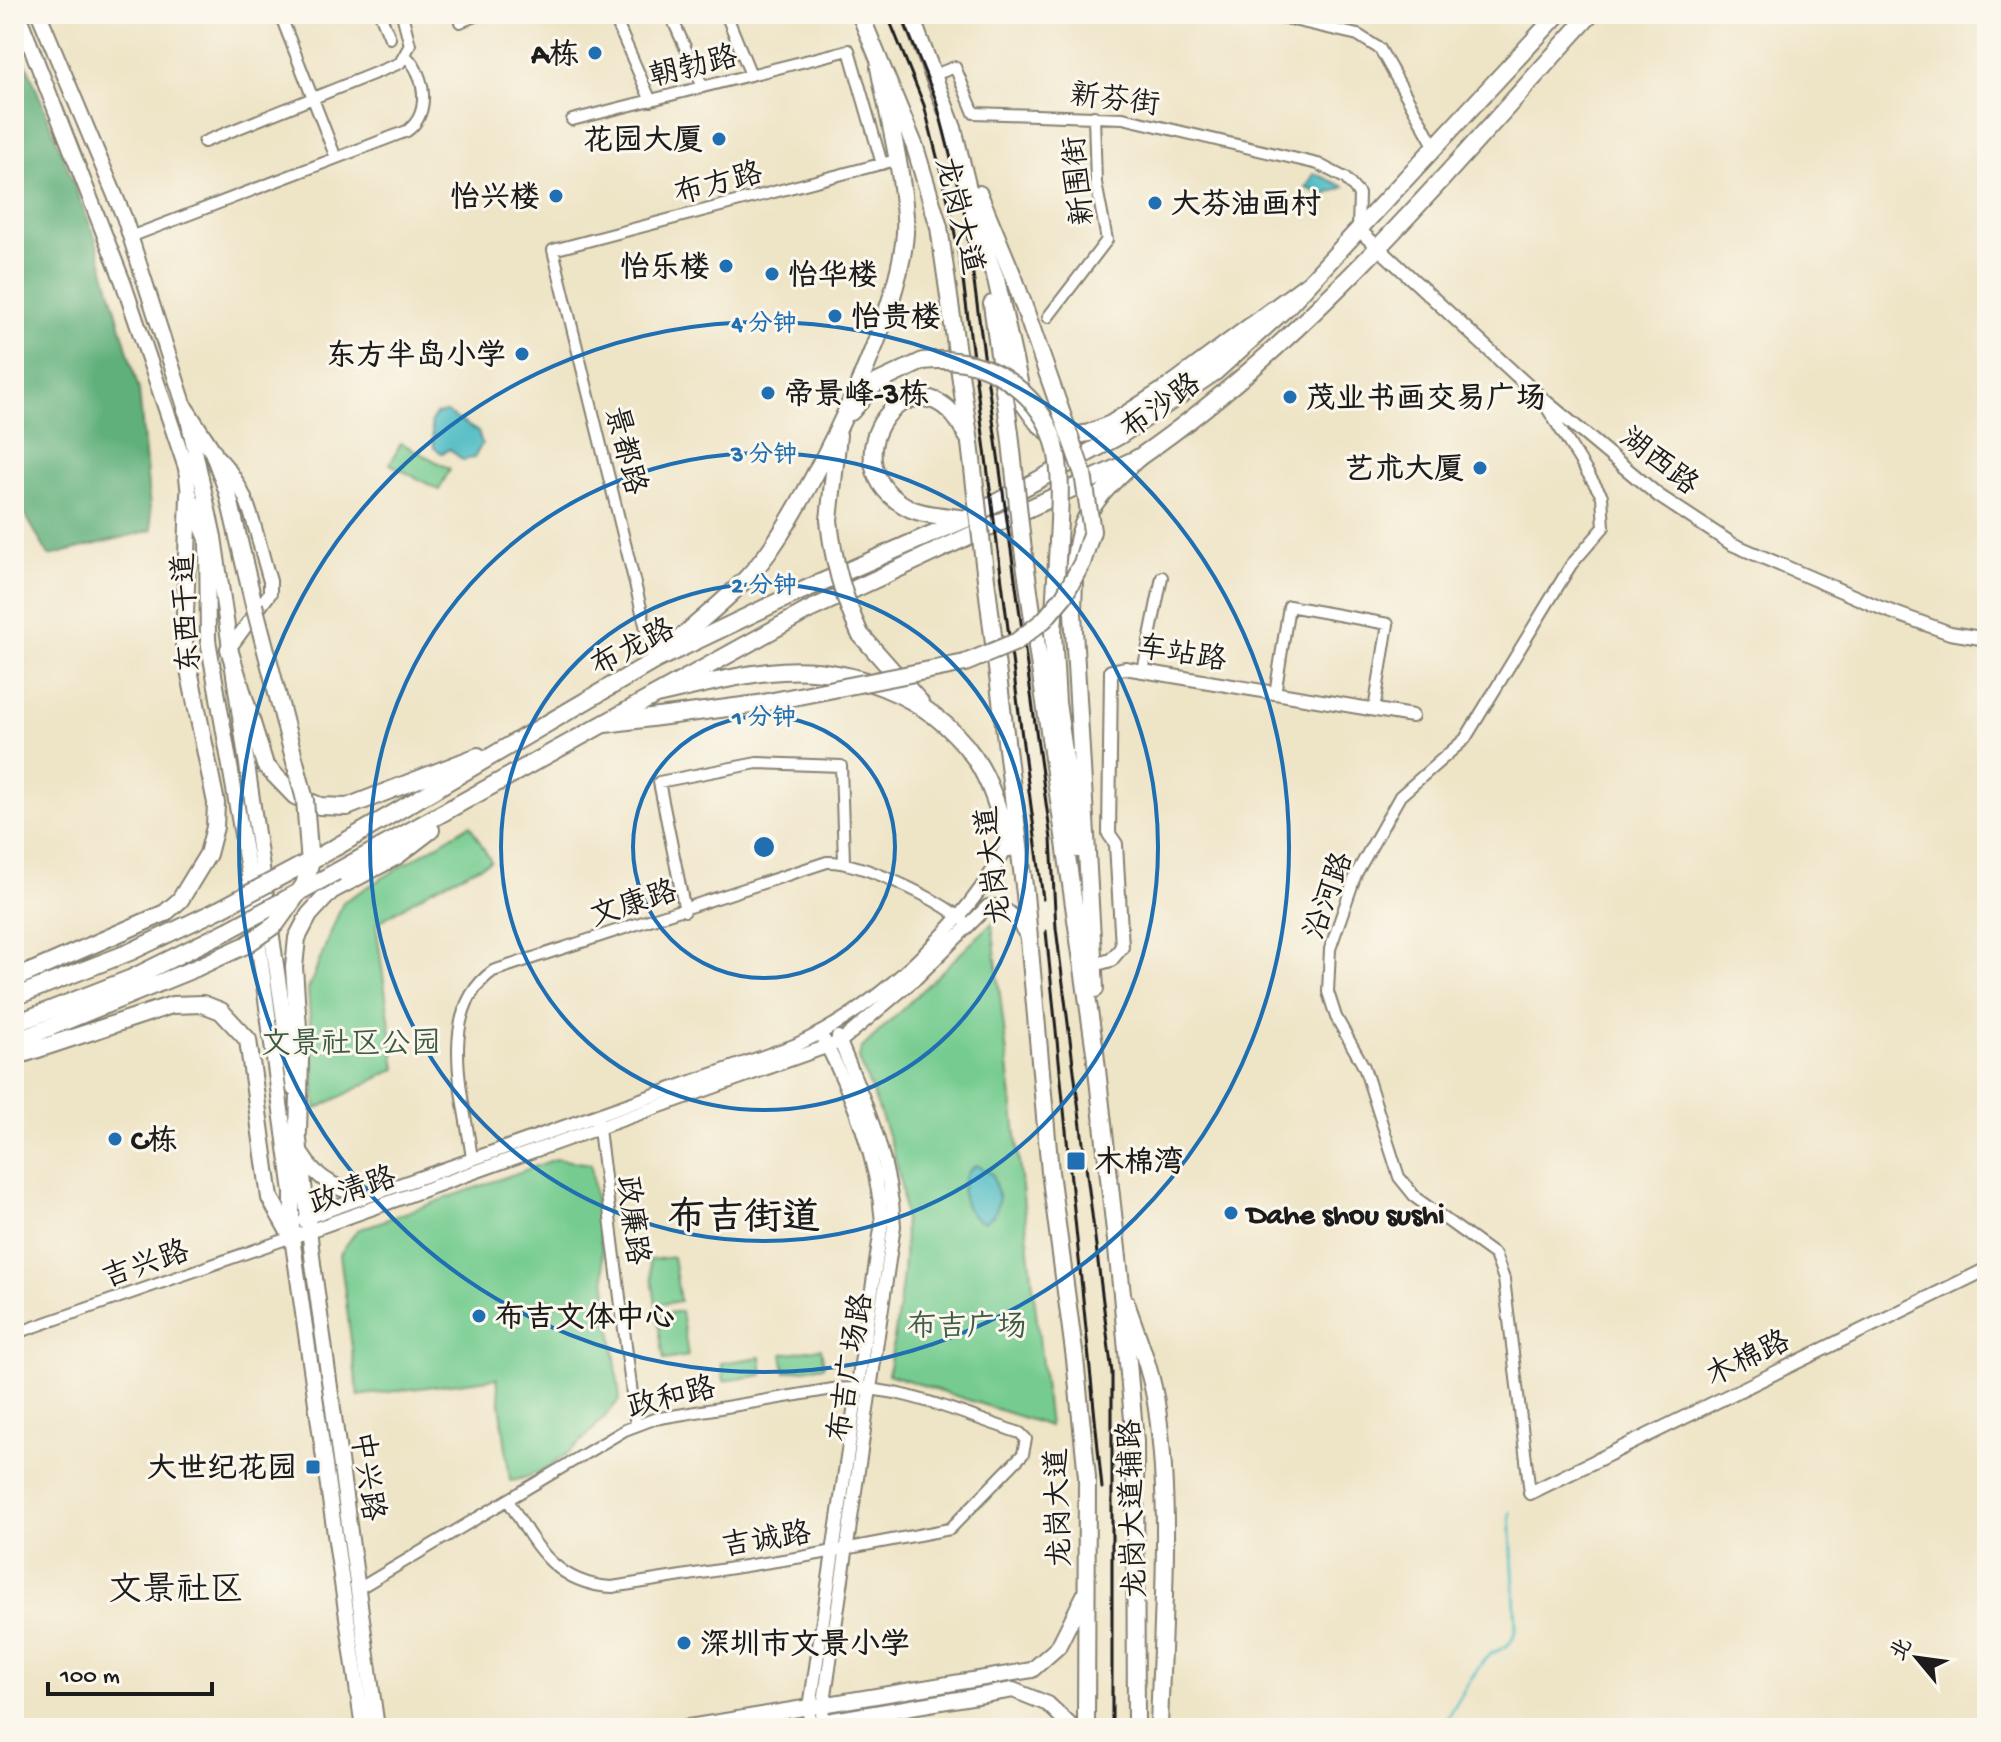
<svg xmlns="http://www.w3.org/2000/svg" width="2001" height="1742" viewBox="0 0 2001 1742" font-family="'Gochi Hand','LXGW WenKai TC',sans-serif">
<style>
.green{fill:#76cc90;stroke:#497456;stroke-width:2}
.forest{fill:#60b07a;stroke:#3e664b;stroke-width:2}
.water{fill:#4dbcc3;stroke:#346c70;stroke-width:2}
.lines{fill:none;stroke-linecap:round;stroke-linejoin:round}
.stream{stroke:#4dbcc3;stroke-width:3}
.minor-casing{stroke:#858071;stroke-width:14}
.tertiary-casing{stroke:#858071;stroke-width:16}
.secondary-casing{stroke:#858071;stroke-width:18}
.primary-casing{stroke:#858071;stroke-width:20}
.trunk-casing{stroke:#858071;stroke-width:20}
.minor{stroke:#fff;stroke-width:10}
.tertiary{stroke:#fff;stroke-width:12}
.secondary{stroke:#fff;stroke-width:14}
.primary{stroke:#fff;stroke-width:16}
.trunk{stroke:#fff;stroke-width:16}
.rail{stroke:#1c1c1c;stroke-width:3}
.primary-bridge-casing{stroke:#858071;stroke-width:20;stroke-linecap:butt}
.trunk-bridge-casing{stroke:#858071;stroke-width:20;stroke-linecap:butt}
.primary-bridge{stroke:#fff;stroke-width:16}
.trunk-bridge{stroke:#fff;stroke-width:16}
.ring{fill:none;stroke:#1f6fb2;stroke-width:4}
.poi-dot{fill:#1f6fb2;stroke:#fbf7ec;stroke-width:3}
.labels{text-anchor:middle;stroke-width:6;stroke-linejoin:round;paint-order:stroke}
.poi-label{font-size:30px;font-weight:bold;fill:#1c1c1c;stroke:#fbf7ec;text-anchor:start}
.street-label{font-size:30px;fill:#1c1c1c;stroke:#fbf7ec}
.park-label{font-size:30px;fill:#3c5a45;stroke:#fbf7ec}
.quarter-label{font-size:34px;fill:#1c1c1c;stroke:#fbf7ec}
.district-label{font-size:38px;font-weight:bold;fill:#1c1c1c;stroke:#fbf7ec}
.centre{fill:#1f6fb2;stroke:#fbf7ec;stroke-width:4}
.ring-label{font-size:24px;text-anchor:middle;font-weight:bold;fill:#1f6fb2;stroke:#fbf7ec;stroke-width:6;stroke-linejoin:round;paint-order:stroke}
</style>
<rect width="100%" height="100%" fill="#fbf7ec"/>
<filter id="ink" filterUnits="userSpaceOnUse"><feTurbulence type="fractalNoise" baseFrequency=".0125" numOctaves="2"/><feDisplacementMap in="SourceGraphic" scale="16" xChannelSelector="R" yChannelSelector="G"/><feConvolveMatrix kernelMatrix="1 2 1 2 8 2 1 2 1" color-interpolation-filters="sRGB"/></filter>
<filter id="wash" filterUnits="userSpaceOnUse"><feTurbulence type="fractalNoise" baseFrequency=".006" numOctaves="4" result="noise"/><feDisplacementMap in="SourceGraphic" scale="32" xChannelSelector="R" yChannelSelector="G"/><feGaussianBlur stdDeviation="1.8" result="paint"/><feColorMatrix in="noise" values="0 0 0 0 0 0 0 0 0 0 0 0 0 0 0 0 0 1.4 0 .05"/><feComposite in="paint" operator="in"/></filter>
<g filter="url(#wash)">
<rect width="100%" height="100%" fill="#eee4c6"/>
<path class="green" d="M 401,443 L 450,469 L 439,490 L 390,464 Z
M 470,825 L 491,861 L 432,889 L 376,924 L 396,1069 L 316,1109 L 308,990 L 343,902 Z
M 992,923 L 1049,1426 L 888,1374 C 900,1303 915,1229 895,1158 C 886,1124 871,1091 859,1059 L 861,1049 Z
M 556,1159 L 591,1164 L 620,1399 C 593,1431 555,1475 510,1481 L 497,1378 L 358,1396 L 340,1254 L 357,1230 Z
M 673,1257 L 680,1301 L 656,1305 L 649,1260 Z
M 681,1311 L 688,1356 L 664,1360 L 657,1315 Z
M 821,1348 L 824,1366 L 785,1372 L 782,1354 Z
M 761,1357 L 763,1375 L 724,1381 L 721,1363 Z"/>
<path class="forest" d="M 14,32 L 95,237 L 139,390 L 152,530 L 49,556 L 14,495 Z"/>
<path class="water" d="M 1314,173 L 1345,187 L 1325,195 L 1306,188 Z
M 446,412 L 478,432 L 482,444 L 474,458 L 462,460 L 450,449 L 442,453 L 434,448 L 431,422 L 436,414 Z
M 977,1165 L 992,1174 L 999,1197 L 995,1214 L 984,1222 C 960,1215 954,1177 977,1165 Z"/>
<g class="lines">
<path class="stream" d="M 1442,1728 C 1452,1712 1475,1668 1487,1657 C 1503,1644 1510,1653 1516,1627 L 1510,1512"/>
</g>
</g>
<g filter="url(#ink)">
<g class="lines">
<defs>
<path id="minor" d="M 280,14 L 336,158
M 380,14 L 390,38
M 613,14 L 651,101
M 670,14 L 703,87
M 726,14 L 751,75
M 1267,14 L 1358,35 L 1380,49 L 1435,147
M 460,22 L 480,14
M 934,75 L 955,67 L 974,113 L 1123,118 L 1318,164 L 1345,178 L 1359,194 L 1358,229
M 572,120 L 849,50 L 882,164
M 204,142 L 400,63 L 410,45 L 402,14
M 130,237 L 407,131 C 431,114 426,75 406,56
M 1048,317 L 1107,240 L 1096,183 L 1094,116
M 654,661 L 553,250 L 896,160
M 1143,671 L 1162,577
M 1275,694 L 1289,606 L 1388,624 L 1374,710
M 685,911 L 659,782 L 757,763 L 841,766 L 844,861
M 598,1121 L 636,1426
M 472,1159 C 465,1101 435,1012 493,971 L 827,862 C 861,861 938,899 964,921
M 14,1334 L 292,1237
M 1530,1493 L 1504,1279 L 1495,1255 L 1416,1198 L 1399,1177 L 1364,1067 L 1336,1017 L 1328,992 L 1330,949 L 1356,874 L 1400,796 L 1465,739 L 1571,565 L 1604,527 L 1602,496 L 1542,400
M 358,1589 L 625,1430 L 654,1419 L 833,1389 C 897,1383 961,1414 1020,1433 L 1026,1439 L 1023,1454 L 950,1529 L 802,1557 L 612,1587 C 555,1584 535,1545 508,1500"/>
<path id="tertiary" d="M 1358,229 L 1539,396 L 1659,496 L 1732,544 L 1881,608 L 1950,633 L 1987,639
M 214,453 C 250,484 256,537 270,581 L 270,593 L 229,649
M 1094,965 L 1111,960 L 1122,947 L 1116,844 L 1109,834 L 1111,671 L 1125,668 L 1412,716
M 304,1221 L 308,1217 L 794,1046 C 877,1009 966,925 1008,844
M 292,1237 L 840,1042 L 916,978 L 988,906 C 1010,904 1018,923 1029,940
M 1530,1493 L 1987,1269
M 809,1714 L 882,1222 C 877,1158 853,1097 824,1040
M 821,1722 L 894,1226 C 891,1157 864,1100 838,1037"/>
<path id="secondary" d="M 18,14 L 123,282 L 186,468 L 189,495 L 207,539 L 208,640 L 250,881 L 292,1192 L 292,1237 L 363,1728
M 39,14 L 124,217 L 186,410 L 214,537 L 294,1089
M 297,1122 L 313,1264 L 377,1728
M 302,1155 C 316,1179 344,1195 371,1194
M 683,1728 L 1032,1670 L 1058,1647 L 1086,1591
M 785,1728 L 1013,1690 L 1048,1704 L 1073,1728"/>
<path id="primary" d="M 186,410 L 213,452 L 227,490 L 254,605
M 229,649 L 265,765 L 295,796 L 320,806 L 347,807 L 478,756
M 336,847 L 654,661 L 790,596 L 966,519 L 1119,436 L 1215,372 L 1286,308 L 1558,14
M 336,872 L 807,611 L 1138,458 C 1312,338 1449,169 1591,14
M 14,979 L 165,913 L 180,900 L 208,854 L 215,827 L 216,803 L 184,645 L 189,495
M 14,997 L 130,952 L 220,909
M 14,1024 L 132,978 L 229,930
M 14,1042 L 196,968
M 14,1057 L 172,1005 L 203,1004 L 221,1011 L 248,1040 L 270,1198 L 292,1237
M 298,1132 L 300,1059 L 294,967 L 297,938 L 309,915 L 331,891 L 397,856 L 431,830
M 1126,1303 C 1138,1338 1152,1372 1157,1409 C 1172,1514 1162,1622 1159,1728"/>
<path id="trunk" d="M 860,14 L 915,147 L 939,227 L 970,443
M 910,14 L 953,128 L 983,250
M 979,194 L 1015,281
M 982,242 L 996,279 L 1024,404 L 1037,422 L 1050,433 L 1068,437 L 1089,433 L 1111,424 L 1170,386 L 1306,285
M 992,304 L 1010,433
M 851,412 L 876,383 L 923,361
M 966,519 C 949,516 927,516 911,509 C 818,464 917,334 967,436
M 829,520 L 838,435
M 1022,542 L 1095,1052 L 1122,1294 L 1135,1442 L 1136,1728
M 1058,542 L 1053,632 L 1057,703 L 1078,849
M 984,563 L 1025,894 L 1050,1172 L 1075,1359 L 1087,1477 L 1086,1728
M 860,634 L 920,702
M 654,661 C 692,626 744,589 772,547 C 817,482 911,294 905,217 C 902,167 888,116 879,67
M 656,695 C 693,687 731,676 769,672 C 845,663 930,694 974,757 C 993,785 1000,816 1009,848
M 605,724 L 758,704
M 1095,989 L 1073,613 C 1075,530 1074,516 1138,458"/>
</defs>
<use href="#minor" class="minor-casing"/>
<use href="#tertiary" class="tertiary-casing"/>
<use href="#secondary" class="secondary-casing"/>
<use href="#primary" class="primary-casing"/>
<use href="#trunk" class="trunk-casing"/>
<use href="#minor" class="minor"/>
<use href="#tertiary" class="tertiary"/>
<use href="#secondary" class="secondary"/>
<use href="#primary" class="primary"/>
<use href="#trunk" class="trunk"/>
<path class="rail" d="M 887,14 L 924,105 L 951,212 L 963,280 L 1043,899
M 901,14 L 936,100 L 964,210 L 1051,839 L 1056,928 L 1112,1373 L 1112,1728
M 1046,931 L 1102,1488"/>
<defs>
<path id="primary-bridge" d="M 220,909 L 336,847
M 229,930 L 336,872
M 196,968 L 246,945 L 276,924 L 304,885 L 310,864 L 305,800 L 254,605"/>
<path id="trunk-bridge" d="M 923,361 C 952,358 979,362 1004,378 C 1068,419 1061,475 1058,542
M 1010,433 L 1022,542
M 970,443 L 984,563
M 829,520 C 833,561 843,597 860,634
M 758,704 L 965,663 L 1016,642 L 1044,620 L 1064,596 L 1082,563 L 1092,531 L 1083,474 L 1015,281"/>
</defs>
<use href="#primary-bridge" class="primary-bridge-casing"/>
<use href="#trunk-bridge" class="trunk-bridge-casing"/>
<use href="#primary-bridge" class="primary-bridge"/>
<use href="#trunk-bridge" class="trunk-bridge"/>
</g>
</g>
<g class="ring">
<circle cx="764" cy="847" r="131"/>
<circle cx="764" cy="847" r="263"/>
<circle cx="764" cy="847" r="394"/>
<circle cx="764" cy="847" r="525"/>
</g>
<g class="poi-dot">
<circle cx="595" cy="53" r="8"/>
<circle cx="719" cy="139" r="8"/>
<circle cx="556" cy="196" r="8"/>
<circle cx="1155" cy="203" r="8"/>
<circle cx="726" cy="266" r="8"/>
<circle cx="772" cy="274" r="8"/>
<circle cx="835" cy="316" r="8"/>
<circle cx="522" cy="354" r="8"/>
<circle cx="768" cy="393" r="8"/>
<circle cx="1290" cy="397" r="8"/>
<circle cx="1480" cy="468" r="8"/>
<circle cx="115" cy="1139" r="8"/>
<rect x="1066" y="1151" width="20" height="20" rx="4"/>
<circle cx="1231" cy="1213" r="8"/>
<circle cx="479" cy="1316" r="8"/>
<rect x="305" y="1459" width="16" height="16" rx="4"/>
<circle cx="684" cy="1643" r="8"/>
</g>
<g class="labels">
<g class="poi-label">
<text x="579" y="63" text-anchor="end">A栋</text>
<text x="703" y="149" text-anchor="end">花园大厦</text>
<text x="540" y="206" text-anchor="end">怡兴楼</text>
<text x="1171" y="213">大芬油画村</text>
<text x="710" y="276" text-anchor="end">怡乐楼</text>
<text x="788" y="284">怡华楼</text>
<text x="851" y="326">怡贵楼</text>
<text x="506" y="364" text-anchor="end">东方半岛小学</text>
<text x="784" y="403">帝景峰-3栋</text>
<text x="1306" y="407">茂业书画交易广场</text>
<text x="1464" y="478" text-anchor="end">艺术大厦</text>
<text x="131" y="1149">C栋</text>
<text x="1094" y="1171">木棉湾</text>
<text x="1247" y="1223">Dahe shou sushi</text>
<text x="495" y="1326">布吉文体中心</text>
<text x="297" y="1477" text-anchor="end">大世纪花园</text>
<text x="700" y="1653">深圳市文景小学</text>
</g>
<g class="street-label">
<text transform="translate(693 65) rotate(-14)" y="10">朝勃路</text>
<text transform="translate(1115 98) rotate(7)" y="10">新芬街</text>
<text transform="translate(1077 181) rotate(-96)" y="10">新围街</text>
<text transform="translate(718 182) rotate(-15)" y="10">布方路</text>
<text transform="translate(961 215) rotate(76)" y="10">龙岗大道</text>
<text transform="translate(1160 405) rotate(-36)" y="10">布沙路</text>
<text transform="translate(627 450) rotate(76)" y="10">景都路</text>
<text transform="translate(1660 460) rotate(38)" y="10">湖西路</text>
<text transform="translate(185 613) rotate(-93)" y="10">东西干道</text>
<text transform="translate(632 646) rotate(-28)" y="10">布龙路</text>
<text transform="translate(1182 652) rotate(9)" y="10">车站路</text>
<text transform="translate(992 866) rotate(-97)" y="10">龙岗大道</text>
<text transform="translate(1327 895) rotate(-70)" y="10">沿河路</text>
<text transform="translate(633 902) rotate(-18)" y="10">文康路</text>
<text transform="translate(352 1189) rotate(-19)" y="10">政清路</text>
<text transform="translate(634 1220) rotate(83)" y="10">政廉路</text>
<text transform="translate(145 1263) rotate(-19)" y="10">吉兴路</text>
<text transform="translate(1747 1357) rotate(-26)" y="10">木棉路</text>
<text transform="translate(849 1367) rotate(-81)" y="10">布吉广场路</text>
<text transform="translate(671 1396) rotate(-14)" y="10">政和路</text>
<text transform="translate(369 1476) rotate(82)" y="10">中兴路</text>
<text transform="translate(1057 1508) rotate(-92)" y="10">龙岗大道</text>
<text transform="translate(1131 1509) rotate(-92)" y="10">龙岗大道辅路</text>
<text transform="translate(766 1538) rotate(-9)" y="10">吉诚路</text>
</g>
<g class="park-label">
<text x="351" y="1052">文景社区公园</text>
<text x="967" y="1335">布吉广场</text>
</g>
<g class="quarter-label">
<text x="176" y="1599">文景社区</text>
</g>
<g class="district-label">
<text x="744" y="1228">布吉街道</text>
</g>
</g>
<circle cx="764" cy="847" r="12" class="centre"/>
<g class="ring-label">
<text x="764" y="330">4 分钟</text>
<text x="764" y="461">3 分钟</text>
<text x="764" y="592">2 分钟</text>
<text x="764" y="724">1 分钟</text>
</g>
<rect width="2001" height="1742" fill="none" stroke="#fbf7ec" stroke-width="48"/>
<g transform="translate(1917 1658) rotate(299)" stroke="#fbf7ec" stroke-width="6" paint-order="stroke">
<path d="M0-6L14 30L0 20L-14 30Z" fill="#1c1c1c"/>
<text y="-12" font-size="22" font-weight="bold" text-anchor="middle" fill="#1c1c1c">北</text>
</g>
<path d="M48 1682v12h164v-12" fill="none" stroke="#1c1c1c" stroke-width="4"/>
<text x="60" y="1682" font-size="24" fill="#1c1c1c" stroke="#fbf7ec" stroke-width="6" paint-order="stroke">100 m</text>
</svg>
